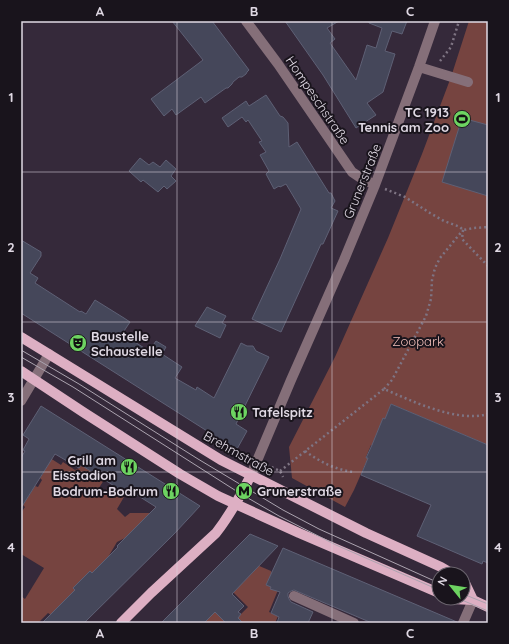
<svg xmlns="http://www.w3.org/2000/svg" width="509" height="644" viewBox="0 0 509 644" font-family="Quicksand,sans-serif">
<style>
.green{fill:#764440}
.building{fill:#45475a;stroke:#5e6075}
.lines{fill:none;stroke-linecap:round;stroke-linejoin:round}
.path{stroke:#7e7483;stroke-width:2.5;stroke-dasharray:2 3;stroke-linecap:butt}
.minor{stroke:#856f79;stroke-width:10}
.major{stroke:#ddafc3;stroke-width:10}
.tram{stroke:#aba3af;stroke-width:1}
.grid{fill:none;stroke:#e0d9e4;stroke-width:1;stroke-opacity:0.55}
.labels{text-anchor:middle;stroke-width:4;stroke-linejoin:round;paint-order:stroke}
.street-label{font-size:13px;fill:#e0d9e4;stroke:#19141c}
.poi-label{font-size:13px;font-weight:bold;fill:#e0d9e4;stroke:#19141c;text-anchor:end}
.park-label{font-size:13px;fill:#f5c1bc;stroke:#19141c}
.neatline{fill:none;stroke:#e0d9e4;stroke-width:1.5}
.grid-label{font-size:13px;text-anchor:middle;font-weight:bold;fill:#e0d9e4}
</style>
<rect width="100%" height="100%" fill="#35293a"/>
<path class="green" d="M 469,21 L 488,21 L 488,445 L 391,404 L 385,419 L 383,419 L 378,431 L 379,432 L 373,446 L 371,445 L 366,457 L 368,458 L 354,490 L 345,507 L 292,478 L 289,447 L 335,357 L 388,238 L 422,154 L 451,77 Z
M 50,458 L 61,465 L 63,462 L 75,470 L 79,468 L 81,465 L 104,480 L 97,491 L 103,494 L 108,487 L 124,497 L 117,509 L 125,517 L 130,513 L 150,513 L 125,538 L 117,542 L 107,559 L 92,573 L 90,571 L 73,588 L 75,590 L 51,615 L 48,613 L 38,623 L 21,623 L 21,596 L 25,599 L 44,568 L 21,554 L 21,513 L 25,507 L 23,505 L 35,486 L 38,487 L 42,480 L 40,478 L 44,472 Z
M 257,565 L 271,571 L 278,590 L 269,612 L 278,616 L 275,623 L 242,623 L 238,617 L 248,607 L 233,592 Z
M 214,610 L 227,623 L 206,623 L 207,622 L 204,620 Z"/>
<path class="building" d="M 172,21 L 212,21 L 249,70 L 247,72 L 246,74 L 242,77 L 239,77 L 233,82 L 232,84 L 228,88 L 226,88 L 205,103 L 201,97 L 176,115 L 172,109 L 164,116 L 151,99 L 203,60 Z
M 285,21 L 339,21 L 327,28 L 335,39 L 330,43 L 356,80 L 367,45 L 376,48 L 382,28 L 369,23 L 369,21 L 407,21 L 402,34 L 392,31 L 385,51 L 395,54 L 383,92 L 367,103 L 376,115 L 356,128 L 323,75 Z
M 266,95 L 280,116 L 283,117 L 288,123 L 289,147 L 297,142 L 329,193 L 331,193 L 335,201 L 331,208 L 338,211 L 323,244 L 321,244 L 281,332 L 252,319 L 280,259 L 301,209 L 286,184 L 280,187 L 279,186 L 274,189 L 266,174 L 269,171 L 260,155 L 266,152 L 259,142 L 262,141 L 248,120 L 246,122 L 242,117 L 228,127 L 222,118 L 246,101 L 249,106 Z
M 462,118 L 488,125 L 488,196 L 442,182 Z
M 140,158 L 149,165 L 153,162 L 160,167 L 166,160 L 176,169 L 171,176 L 176,181 L 167,189 L 164,186 L 158,192 L 143,180 L 141,182 L 129,171 Z
M 21,240 L 41,252 L 41,256 L 30,273 L 38,278 L 35,283 L 80,312 L 81,311 L 86,314 L 95,300 L 124,318 L 130,322 L 122,334 L 149,351 L 156,341 L 166,347 L 162,354 L 182,367 L 175,378 L 196,390 L 197,387 L 214,398 L 241,343 L 247,346 L 253,346 L 256,351 L 269,357 L 236,424 L 247,431 L 237,449 L 226,443 L 21,313 Z
M 207,307 L 226,316 L 222,323 L 226,325 L 220,338 L 195,326 Z
M 391,404 L 488,445 L 488,563 L 483,561 L 482,564 L 417,536 L 431,505 L 361,475 L 368,458 L 366,458 L 372,445 L 383,418 L 385,419 Z
M 41,406 L 200,506 L 174,534 L 84,623 L 42,623 L 75,590 L 73,588 L 90,571 L 92,573 L 118,547 L 117,546 L 156,507 L 129,490 L 127,494 L 81,465 L 79,468 L 55,454 L 21,508 L 21,458 L 25,451 L 23,450 L 29,439 L 23,435 Z
M 250,534 L 278,546 L 232,594 L 244,606 L 238,612 L 241,614 L 238,618 L 243,623 L 226,623 L 215,612 L 204,623 L 161,623 Z
M 283,548 L 457,622 L 457,623 L 372,623 L 294,590 L 291,591 L 288,593 L 288,596 L 289,599 L 291,602 L 313,612 L 308,623 L 277,623 L 279,617 L 271,613 L 280,592 L 270,589 L 271,587 L 266,585 Z"/>
<g class="lines">
<path class="path" d="M 440,61 L 451,47 L 459,21
M 385,189 L 405,197 L 430,213 L 444,221 L 460,227 L 463,230 L 474,228 L 488,227
M 463,230 L 462,239 L 488,266
M 384,389 L 392,380 L 426,316 L 431,299 L 432,280 L 435,268 L 440,258 L 463,230
M 305,451 C 320,462 336,470 354,472
M 267,465 L 280,471 L 283,477
M 280,471 L 384,389 C 412,401 457,423 488,414"/>
<path class="minor" d="M 246,21 L 278,64 L 352,172 L 361,178 L 375,185
M 419,67 L 468,82
M 21,401 L 49,354
M 251,475 L 291,380 L 344,260 L 375,185 L 419,67 L 435,21
M 294,596 L 354,623
M 463,623 L 473,600"/>
<path class="major" d="M 21,337 L 221,460 L 366,533 L 441,567 L 453,574
M 21,371 L 83,412 L 180,474 L 218,496 L 299,533 L 439,593
M 463,580 L 464,581 L 473,600
M 450,598 L 452,599 L 473,600 L 488,607
M 121,623 L 151,593 L 216,533 C 230,515 241,495 251,475"/>
<path class="tram" d="M 21,350 L 79,384 L 198,459 L 283,510 L 319,529 L 439,583
M 21,357 L 73,387 L 241,494 L 279,516 L 336,545 L 439,590
M 463,594 L 488,604
M 457,598 L 488,611"/>
</g>
<path class="grid" d="M 177,21 L 177,623M 332,21 L 332,623M 21,172 L 488,172M 21,322 L 488,322M 21,472 L 488,472"/>
<defs>
<symbol id="stadium-disc" viewBox="-11 -11 22 22"><circle r="9.5" fill="#6dd361" stroke="#19141c"/><path d="M0-5a6.5 5 0 1 0 0 10a6.5 5 0 1 0 0-10ZM-3.5-1.8h7v3.6h-7Z" fill="#111"/></symbol>
<symbol id="theatre-disc" viewBox="-11 -11 22 22"><circle r="9.5" fill="#6dd361" stroke="#19141c"/><path d="M-5-5.5Q0-4 5-5.5V0Q5 5 0 6Q-5 5-5 0ZM-3.3-2.5H-1v1.5H-3.3ZM1-2.5H3.3v1.5H1ZM-2.8 1Q0 5.5 2.8 1Z" fill="#111"/></symbol>
<symbol id="restaurant-disc" viewBox="-11 -11 22 22"><circle r="9.5" fill="#6dd361" stroke="#19141c"/><path d="M-5-6h1v4h1v-4h1v4h1v-4h1v5L-1.5 .5V6h-2V.5L-5-1ZM5-6V6H3V1.5H1.5Q1.5-4 5-6Z" fill="#111"/></symbol>
<symbol id="metro-disc" viewBox="-11 -11 22 22"><circle r="9.5" fill="#6dd361" stroke="#19141c"/><path d="M-5.5 5V-5H-3L0 0L3-5H5.5V5H3V-.5L0 4L-3-.5V5Z" fill="#111"/></symbol>
</defs>
<g fill-rule="evenodd">
<use href="#stadium-disc" x="452" y="109" width="20" height="20"/>
<use href="#theatre-disc" x="68" y="333" width="20" height="20"/>
<use href="#restaurant-disc" x="229" y="402" width="20" height="20"/>
<use href="#restaurant-disc" x="119" y="457" width="20" height="20"/>
<use href="#restaurant-disc" x="161" y="481" width="20" height="20"/>
<use href="#metro-disc" x="234" y="481" width="20" height="20"/>
</g>
<g class="labels">
<g class="street-label">
<text transform="translate(318 100) rotate(56)" y="5">Hompeschstraße</text>
<text transform="translate(362 181) rotate(-68)" y="5">Grunerstraße</text>
<text transform="translate(239 453) rotate(29)" y="5">Brehmstraße</text>
</g>
<g class="poi-label">
<text x="449" y="117">TC 1913<tspan x="449" dy="15">Tennis am Zoo</tspan></text>
<text x="91" y="341" text-anchor="start">Baustelle<tspan x="91" dy="15">Schaustelle</tspan></text>
<text x="252" y="417" text-anchor="start">Tafelspitz</text>
<text x="116" y="465">Grill am<tspan x="116" dy="15">Eisstadion</tspan></text>
<text x="158" y="496">Bodrum-Bodrum</text>
<text x="257" y="496" text-anchor="start">Grunerstraße</text>
</g>
<g class="park-label">
<text x="418" y="346">Zoopark</text>
</g>
</g>
<rect width="509" height="644" fill="none" stroke="#19141c" stroke-width="44"/>
<g transform="translate(451 586) rotate(300)"><circle r="19" fill="#19141c" stroke="#69636c"/>
<path d="M0-3L7 15L0 10L-7 15Z" fill="#6dd361"/>
<text y="-6" font-size="11" font-weight="bold" text-anchor="middle" fill="#e0d9e4">N</text>
</g>
<rect x="22" y="22" width="465" height="600" class="neatline"/>
<g class="grid-label">
<text x="100" y="16">A</text>
<text x="254" y="16">B</text>
<text x="410" y="16">C</text>
<text x="11" y="102">1</text>
<text x="498" y="102">1</text>
<text x="11" y="252">2</text>
<text x="498" y="252">2</text>
<text x="11" y="402">3</text>
<text x="498" y="402">3</text>
<text x="11" y="552">4</text>
<text x="498" y="552">4</text>
<text x="100" y="638">A</text>
<text x="254" y="638">B</text>
<text x="410" y="638">C</text>
</g>
</svg>
